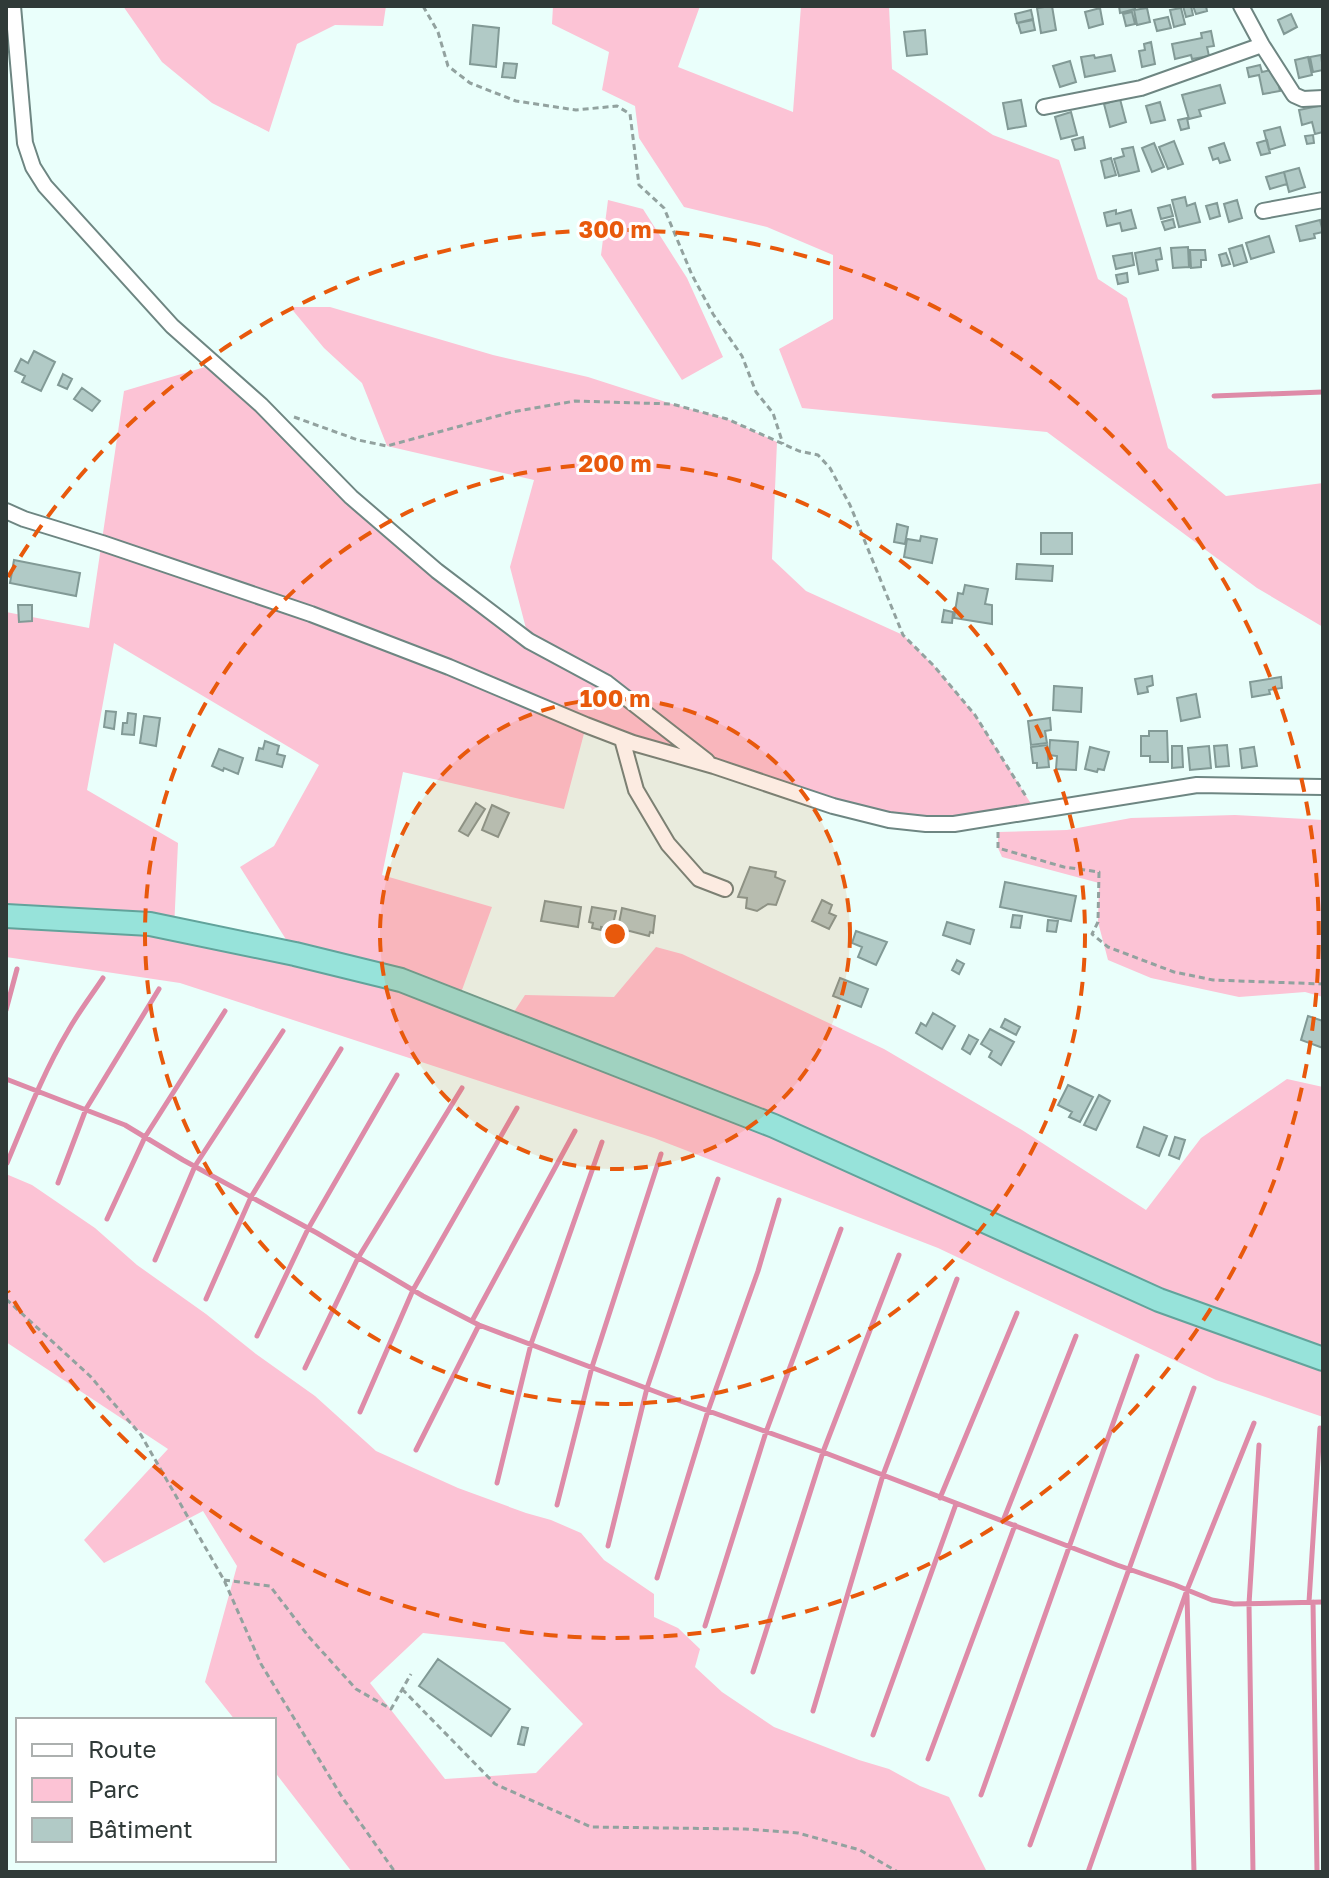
<svg xmlns="http://www.w3.org/2000/svg" width="1329" height="1878" viewBox="0 0 1329 1878" font-family="'Golos Text',sans-serif">
<style>
.green{fill:#fcc3d5;fill-rule:evenodd}
.lines{fill:none;stroke-linecap:round;stroke-linejoin:round}
.stream{stroke:#de8ba8;stroke-width:5}
.building{fill:#b1cac6;stroke:#829a96;stroke-width:2}
.minor-casing{stroke:#6e8682;stroke-width:18}
.trunk-casing{stroke:#62a39b;stroke-width:26}
.path{stroke:#92a29f;stroke-width:3;stroke-dasharray:6 4;stroke-linecap:butt}
.minor{stroke:#fff;stroke-width:14}
.trunk{stroke:#97e3da;stroke-width:22}
.ring{fill:none;stroke:#e8590c;stroke-width:4;stroke-dasharray:14 10}
.centre{fill:#e8590c;stroke:#fff;stroke-width:4}
.ring-label{font-size:24px;text-anchor:middle;font-weight:bold;fill:#e8590c;stroke:#fff;stroke-width:6;stroke-linejoin:round;paint-order:stroke}
</style>
<rect width="100%" height="100%" fill="#eafffb"/>
<path class="green" d="M 123,6 L 386,6 L 383,26 L 335,25 L 297,44 L 269,132 L 212,103 L 162,62 Z
M 553,6 L 700,6 L 678,67 L 793,112 L 801,6 L 889,6 L 892,69 L 993,135 L 1059,160 L 1098,279 L 1127,298 L 1168,448 L 1226,496 L 1323,483 L 1323,627 L 1257,588 L 1047,432 L 802,408 L 779,349 L 833,319 L 833,255 L 767,227 L 684,207 L 639,138 L 635,106 L 602,90 L 609,52 L 552,24 Z
M 608,200 L 643,209 L 687,278 L 723,357 L 682,380 L 601,255 Z
M 290,307 L 330,307 L 493,355 L 588,377 L 672,404 L 727,419 L 777,442 L 772,559 L 806,591 L 903,635 L 934,666 L 975,715 L 1035,810 L 954,824 L 889,820 L 586,726 L 564,809 L 403,772 L 382,875 L 492,907 L 458,1001 L 508,1021 L 525,995 L 614,997 L 656,947 L 682,954 L 884,1049 L 1022,1130 L 1146,1210 L 1201,1138 L 1287,1079 L 1323,1087 L 1323,1417 L 1216,1380 L 938,1248 L 654,1138 L 180,983 L 6,957 L 6,612 L 89,628 L 124,391 L 215,364 L 351,497 L 529,640 L 510,567 L 534,480 L 387,446 L 362,383 L 324,348 ZM 114,643 L 319,765 L 274,846 L 240,867 L 294,952 L 174,929 L 178,843 L 87,790 Z
M 1235,815 L 1323,820 L 1323,997 L 1305,992 L 1239,997 L 1151,978 L 1108,960 L 1098,922 L 1099,883 L 1002,857 L 998,848 L 998,832 L 1067,830 L 1131,818 Z
M 6,1174 L 32,1185 L 95,1228 L 137,1265 L 206,1314 L 256,1354 L 315,1396 L 376,1451 L 458,1488 L 526,1513 L 551,1520 L 581,1533 L 604,1560 L 654,1594 L 654,1617 L 678,1628 L 700,1649 L 695,1667 L 722,1692 L 774,1727 L 859,1760 L 889,1769 L 920,1786 L 949,1797 L 987,1872 L 352,1872 L 274,1771 L 274,1720 L 235,1720 L 205,1682 L 237,1566 L 203,1511 L 104,1563 L 84,1540 L 168,1449 L 6,1342 ZM 423,1633 L 504,1642 L 583,1724 L 536,1773 L 445,1779 L 370,1683 Z"/>
<g class="lines">
<path class="stream" d="M 1214,396 L 1323,392
M 6,1010 L 17,969
M 6,1079 L 125,1125 L 183,1160 L 317,1233 L 423,1296 L 479,1325 L 675,1399 L 823,1452 L 1117,1565 L 1175,1585 L 1212,1600 L 1234,1604 L 1323,1602
M 7,1163 C 26,1118 43,1073 68,1031 C 78,1013 91,996 103,978
M 58,1183 L 86,1109 L 159,989
M 107,1219 L 145,1137 L 225,1011
M 155,1260 L 195,1166 L 283,1031
M 206,1299 L 251,1197 L 341,1049
M 472,1321 L 575,1131
M 257,1336 L 308,1229 L 397,1075
M 305,1368 L 358,1258 L 462,1088
M 360,1412 L 413,1290 L 517,1108
M 416,1450 L 479,1325
M 497,1483 L 531,1344 L 602,1142
M 940,1498 L 1017,1313
M 557,1505 L 592,1367 L 661,1154
M 1003,1521 L 1076,1336
M 608,1546 L 647,1388 L 718,1179
M 657,1578 L 708,1411 L 758,1271 L 779,1200
M 1187,1595 L 1194,1872
M 1309,1602 L 1320,1428
M 1313,1602 L 1317,1872
M 705,1626 L 766,1432 L 841,1229
M 753,1672 L 823,1452 L 899,1255
M 813,1711 L 883,1475 L 957,1279
M 873,1735 L 956,1504
M 928,1759 L 1015,1525
M 981,1795 L 1137,1356
M 1030,1845 L 1194,1388
M 1088,1872 L 1187,1590 L 1254,1423
M 1253,1872 L 1249,1604 L 1259,1445"/>
</g>
<path class="building" d="M 1052,6 L 1056,30 L 1041,33 L 1037,8 Z
M 1119,6 L 1135,6 L 1135,9 L 1120,13 Z
M 1183,6 L 1191,6 L 1193,15 L 1186,17 Z
M 1193,6 L 1206,6 L 1207,11 L 1196,14 Z
M 1100,8 L 1103,24 L 1089,28 L 1085,12 Z
M 1147,8 L 1150,22 L 1137,25 L 1134,10 Z
M 1181,8 L 1185,24 L 1174,27 L 1170,10 Z
M 1031,10 L 1033,19 L 1017,23 L 1015,14 Z
M 1132,12 L 1135,24 L 1126,26 L 1123,14 Z
M 1291,14 L 1297,27 L 1284,34 L 1278,20 Z
M 1168,17 L 1171,28 L 1157,31 L 1154,20 Z
M 1033,20 L 1035,30 L 1021,33 L 1018,23 Z
M 473,25 L 499,28 L 496,67 L 470,64 Z
M 925,30 L 927,54 L 907,56 L 904,32 Z
M 1211,31 L 1214,46 L 1207,47 L 1209,56 L 1192,59 L 1191,55 L 1175,59 L 1172,44 L 1202,38 L 1201,33 Z
M 1151,42 L 1155,64 L 1142,67 L 1139,51 L 1145,50 L 1144,44 Z
M 1094,55 L 1095,58 L 1111,55 L 1115,71 L 1085,77 L 1081,57 Z
M 1321,55 L 1323,70 L 1313,72 L 1310,57 Z
M 1308,57 L 1312,75 L 1299,78 L 1295,60 Z
M 1070,61 L 1076,82 L 1060,87 L 1053,66 Z
M 504,63 L 517,64 L 515,78 L 502,77 Z
M 1260,65 L 1262,72 L 1275,69 L 1280,91 L 1263,94 L 1259,75 L 1249,77 L 1247,68 Z
M 1220,85 L 1225,103 L 1199,110 L 1201,116 L 1189,119 L 1182,95 Z
M 1120,99 L 1126,122 L 1110,127 L 1104,104 Z
M 1021,100 L 1026,126 L 1008,129 L 1003,103 Z
M 1160,102 L 1165,120 L 1151,123 L 1146,106 Z
M 1323,105 L 1323,132 L 1315,134 L 1312,122 L 1302,125 L 1299,110 Z
M 1071,112 L 1077,135 L 1061,139 L 1055,117 Z
M 1187,118 L 1189,128 L 1181,130 L 1178,120 Z
M 1280,127 L 1285,145 L 1269,150 L 1264,131 Z
M 1313,135 L 1314,143 L 1307,144 L 1305,136 Z
M 1083,137 L 1085,148 L 1075,150 L 1072,140 Z
M 1267,140 L 1270,153 L 1261,155 L 1257,143 Z
M 1174,141 L 1183,164 L 1168,169 L 1159,147 Z
M 1154,143 L 1164,167 L 1152,172 L 1142,148 Z
M 1224,143 L 1230,160 L 1220,163 L 1218,158 L 1213,160 L 1209,148 Z
M 1133,147 L 1139,171 L 1119,176 L 1114,159 L 1124,156 L 1122,149 Z
M 1111,158 L 1116,175 L 1105,178 L 1101,161 Z
M 1299,168 L 1305,187 L 1289,192 L 1284,172 Z
M 1284,172 L 1287,184 L 1270,189 L 1266,177 Z
M 1185,197 L 1187,206 L 1195,203 L 1200,222 L 1179,227 L 1172,200 Z
M 1237,200 L 1242,218 L 1229,222 L 1224,204 Z
M 1217,203 L 1220,216 L 1210,219 L 1206,206 Z
M 1170,205 L 1173,216 L 1161,219 L 1158,208 Z
M 1116,210 L 1116,214 L 1131,210 L 1136,228 L 1122,231 L 1120,223 L 1107,226 L 1104,213 Z
M 1173,219 L 1175,227 L 1165,230 L 1162,222 Z
M 1320,220 L 1323,232 L 1314,234 L 1315,238 L 1300,241 L 1296,226 Z
M 1269,236 L 1274,252 L 1251,259 L 1246,243 Z
M 1242,245 L 1247,262 L 1234,266 L 1229,249 Z
M 1188,247 L 1189,267 L 1173,268 L 1171,248 Z
M 1160,248 L 1162,259 L 1156,260 L 1158,270 L 1139,274 L 1135,253 Z
M 1190,250 L 1205,250 L 1206,260 L 1201,260 L 1201,267 L 1191,268 Z
M 1132,253 L 1134,265 L 1116,269 L 1113,256 Z
M 1226,253 L 1230,264 L 1222,266 L 1219,255 Z
M 1127,273 L 1128,282 L 1118,284 L 1116,275 Z
M 34,351 L 55,362 L 41,391 L 22,382 L 25,376 L 15,371 L 21,359 L 28,363 Z
M 63,374 L 72,379 L 67,389 L 58,385 Z
M 82,388 L 100,401 L 92,411 L 74,399 Z
M 897,524 L 908,527 L 905,544 L 894,542 Z
M 1041,533 L 1072,533 L 1072,554 L 1041,554 Z
M 921,536 L 937,539 L 932,563 L 904,557 L 907,539 L 920,541 Z
M 14,560 L 80,573 L 76,596 L 10,583 Z
M 1017,564 L 1053,566 L 1052,581 L 1016,579 Z
M 965,585 L 988,589 L 985,604 L 992,605 L 992,624 L 954,618 L 958,593 L 963,594 Z
M 18,605 L 32,605 L 32,621 L 19,622 Z
M 944,610 L 953,612 L 952,623 L 942,622 Z
M 1152,676 L 1153,685 L 1147,687 L 1148,692 L 1138,694 L 1135,679 Z
M 1281,677 L 1282,688 L 1269,690 L 1270,694 L 1252,697 L 1250,682 Z
M 1054,686 L 1082,688 L 1081,712 L 1053,710 Z
M 1196,694 L 1200,717 L 1181,721 L 1177,698 Z
M 106,711 L 116,712 L 114,729 L 104,727 Z
M 128,713 L 136,714 L 134,735 L 122,734 L 123,723 L 127,723 Z
M 144,716 L 160,718 L 156,746 L 140,743 Z
M 1050,718 L 1051,730 L 1045,731 L 1047,743 L 1031,745 L 1028,721 Z
M 1149,731 L 1167,731 L 1168,762 L 1150,762 L 1150,756 L 1141,756 L 1141,736 L 1149,736 Z
M 1050,740 L 1078,742 L 1076,770 L 1056,769 L 1057,756 L 1049,755 Z
M 265,741 L 279,746 L 277,754 L 285,756 L 282,767 L 256,760 L 259,748 L 263,749 Z
M 1047,745 L 1049,767 L 1037,768 L 1037,763 L 1033,763 L 1031,747 Z
M 1227,745 L 1229,766 L 1216,767 L 1214,746 Z
M 1172,746 L 1182,746 L 1183,767 L 1172,768 Z
M 1209,746 L 1211,768 L 1190,770 L 1188,748 Z
M 1090,747 L 1109,752 L 1104,770 L 1098,769 L 1097,772 L 1085,769 Z
M 1254,747 L 1257,766 L 1242,768 L 1240,749 Z
M 219,749 L 243,758 L 238,774 L 224,768 L 223,771 L 212,766 Z
M 476,803 L 485,809 L 468,836 L 459,831 Z
M 492,805 L 509,813 L 498,837 L 482,830 Z
M 750,867 L 776,872 L 775,877 L 785,881 L 776,905 L 768,904 L 757,911 L 746,908 L 747,898 L 738,897 Z
M 1005,882 L 1076,896 L 1071,921 L 1000,907 Z
M 822,900 L 832,905 L 829,913 L 836,916 L 829,929 L 812,921 Z
M 545,901 L 581,907 L 578,927 L 541,921 Z
M 592,907 L 616,911 L 612,929 L 601,927 L 601,930 L 592,928 L 593,923 L 589,922 Z
M 622,908 L 655,916 L 653,933 L 650,932 L 649,936 L 618,928 Z
M 1013,915 L 1022,916 L 1020,928 L 1011,927 Z
M 1048,920 L 1058,921 L 1056,932 L 1047,931 Z
M 947,922 L 974,930 L 970,944 L 943,935 Z
M 856,931 L 887,942 L 876,965 L 858,957 L 862,947 L 852,943 Z
M 957,960 L 964,964 L 959,974 L 952,970 Z
M 840,978 L 868,989 L 861,1007 L 833,996 Z
M 933,1013 L 955,1026 L 942,1049 L 916,1033 L 921,1023 L 926,1026 Z
M 1308,1016 L 1323,1021 L 1323,1048 L 1301,1040 Z
M 1005,1019 L 1020,1027 L 1016,1035 L 1001,1027 Z
M 990,1029 L 1014,1042 L 1001,1065 L 989,1057 L 992,1051 L 981,1044 Z
M 969,1035 L 978,1040 L 970,1054 L 962,1049 Z
M 1068,1085 L 1093,1097 L 1080,1122 L 1069,1117 L 1072,1112 L 1058,1105 Z
M 1099,1095 L 1110,1101 L 1096,1130 L 1084,1125 Z
M 1144,1127 L 1167,1136 L 1159,1156 L 1137,1147 Z
M 1175,1137 L 1185,1140 L 1179,1159 L 1169,1155 Z
M 438,1659 L 510,1709 L 491,1736 L 419,1686 Z
M 522,1727 L 528,1728 L 524,1745 L 518,1744 Z"/>
<g class="lines">
<defs>
<path id="minor" d="M 13,6 L 25,143 L 33,167 L 45,186 L 172,326 L 261,405 L 351,497 L 437,571 L 529,641 L 607,683 L 707,761
M 1241,6 L 1262,45 L 1294,95 L 1303,99 L 1323,98
M 1044,107 L 1141,88 L 1262,45
M 1263,211 L 1323,200
M 6,511 L 24,519 L 102,543 L 311,614 L 449,667 L 586,725 L 633,743 L 714,766 L 833,806 L 889,820 L 926,824 L 954,824 L 1197,785 L 1323,787
M 622,739 L 636,790 L 668,844 L 699,879 L 725,889"/>
<path id="trunk" d="M 6,916 L 150,924 L 295,954 L 401,980 L 774,1126 L 1159,1300 L 1323,1359"/>
</defs>
<use href="#minor" class="minor-casing"/>
<use href="#trunk" class="trunk-casing"/>
<path class="path" d="M 423,6 L 438,32 L 448,66 L 470,83 L 516,101 L 576,110 L 617,106 L 630,114 L 639,185 L 664,208 L 692,275 L 713,314 L 742,356 L 756,392 L 773,413 L 783,444
M 294,417 L 358,440 L 387,446 L 512,412 L 575,401 L 672,404 L 727,419 L 799,451 L 818,455 L 830,468 L 850,505 L 903,635 L 934,666 L 975,715 L 1027,798
M 998,832 L 998,848 L 1064,867 L 1099,872 L 1098,922 L 1092,934 L 1108,947 L 1174,972 L 1213,980 L 1323,984
M 6,1299 L 90,1376 L 141,1435 L 224,1580 L 261,1664 L 342,1797 L 395,1872
M 224,1580 L 270,1586 L 309,1637 L 356,1689 L 391,1709 L 411,1674
M 402,1689 L 495,1784 L 591,1827 L 745,1829 L 798,1833 L 860,1850 L 898,1872"/>
<use href="#minor" class="minor"/>
<use href="#trunk" class="trunk"/>
</g>
<circle cx="615" cy="934" r="235" fill="#e8590c" fill-opacity=".12"/>
<g class="ring">
<circle cx="615" cy="934" r="235"/>
<circle cx="615" cy="934" r="470"/>
<path d="M8 577A704 704 0 1 1 8 1291"/>
</g>
<circle cx="615" cy="934" r="12" class="centre"/>
<g class="ring-label">
<text x="615" y="238">300 m</text>
<text x="615" y="472">200 m</text>
<text x="615" y="707">100 m</text>
</g>
<rect width="1329" height="1878" fill="none" stroke="#303a38" stroke-width="16"/>
<rect x="16" y="1718" width="260" height="144" fill="#ffffff" stroke="#acb0af" stroke-width="2"/>
<rect x="32" y="1744" width="40" height="12" fill="#ffffff" stroke="#acb0af" stroke-width="2"/>
<text x="88" y="1758" font-size="24" fill="#303a38">Route</text>
<rect x="32" y="1778" width="40" height="24" fill="#fcc3d5" stroke="#acb0af" stroke-width="2"/>
<text x="88" y="1798" font-size="24" fill="#303a38">Parc</text>
<rect x="32" y="1818" width="40" height="24" fill="#b1cac6" stroke="#acb0af" stroke-width="2"/>
<text x="88" y="1838" font-size="24" fill="#303a38">Bâtiment</text>
</svg>
